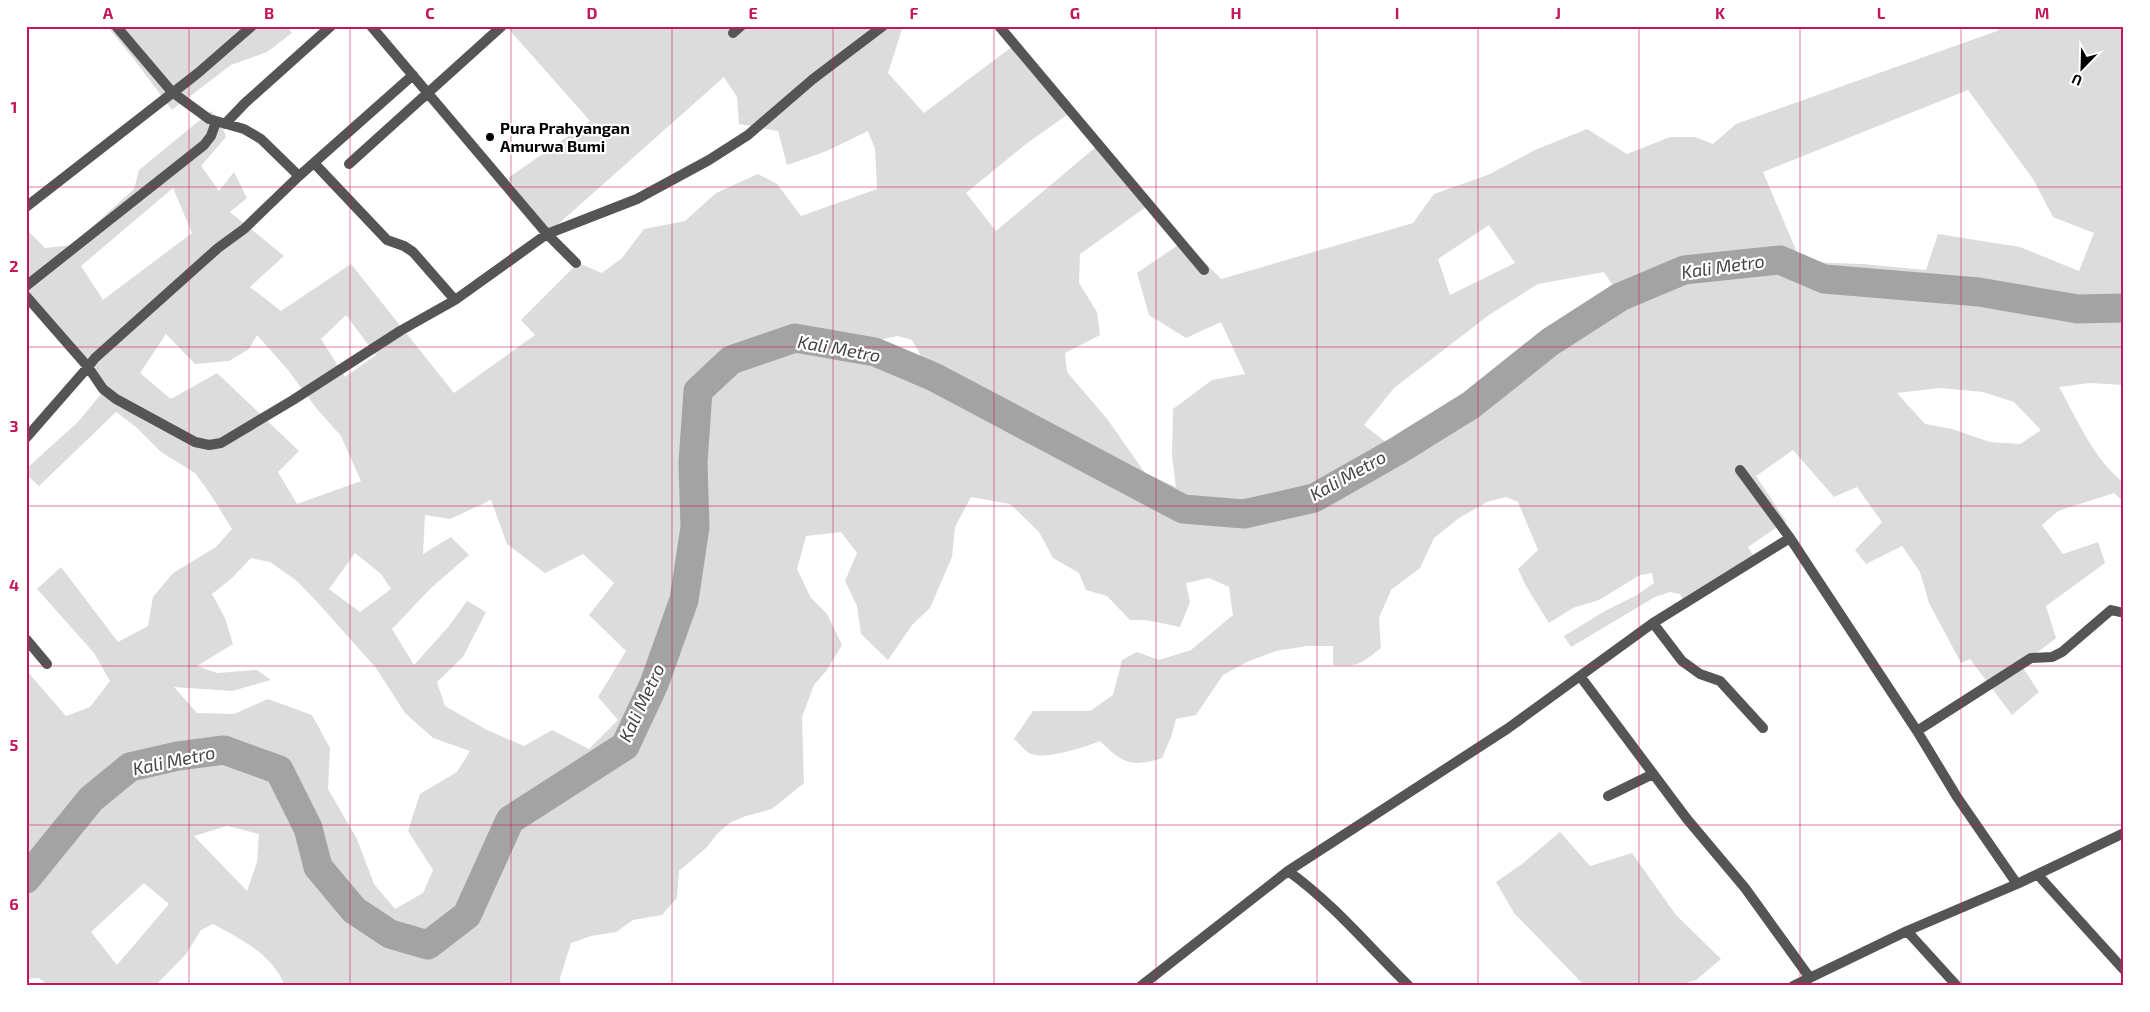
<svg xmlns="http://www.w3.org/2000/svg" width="2150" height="1012" viewBox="0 0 2150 1012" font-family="'Exo 2',sans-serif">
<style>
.green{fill:#dcdcdc;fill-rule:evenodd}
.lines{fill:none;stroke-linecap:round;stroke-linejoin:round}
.river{stroke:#a3a3a3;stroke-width:29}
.street{stroke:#555;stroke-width:10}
.grid{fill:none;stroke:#c2185b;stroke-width:1;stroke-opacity:0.55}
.poi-dot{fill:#000;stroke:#fff;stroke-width:2}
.labels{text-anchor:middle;stroke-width:4.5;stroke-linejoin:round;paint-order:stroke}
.poi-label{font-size:16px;font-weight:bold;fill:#000;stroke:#fff;text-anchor:start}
.water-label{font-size:18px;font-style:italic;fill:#444;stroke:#fff}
.neatline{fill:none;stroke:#c2185b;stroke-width:2}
.grid-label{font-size:16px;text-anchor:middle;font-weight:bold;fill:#c2185b}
</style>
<rect width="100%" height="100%" fill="#fff"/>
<path class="green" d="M 107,26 L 287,26 L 292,33 L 267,52 L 231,65 L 172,110 L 133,58 Z
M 506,26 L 903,26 L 888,73 L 924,113 L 1017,43 L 1074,110 L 1026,144 L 966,193 L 996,231 L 1098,145 L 1153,202 L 1080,254 L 1079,283 L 1097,312 L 1100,335 L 1065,353 L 1067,372 L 1108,420 L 1145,473 L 1176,487 L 1172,456 L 1173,409 L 1212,380 L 1245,374 L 1221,322 L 1186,338 L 1149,315 L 1137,273 L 1184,241 L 1221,279 L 1413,223 L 1434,194 L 1490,174 L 1535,150 L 1587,129 L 1627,154 L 1670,137 L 1695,137 L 1713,144 L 1736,124 L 1997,31 L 2003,26 L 2124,26 L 2124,385 L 2090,383 L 2059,387 C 2077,419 2094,460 2124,483 L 2124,502 L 2114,493 L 2058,511 L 2042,525 L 2063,554 L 2098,542 L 2105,563 L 2046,606 L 2056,638 L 2021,665 L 2039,692 L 2012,715 L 1970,659 L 1961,663 L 1929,603 L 1920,572 L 1902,546 L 1866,564 L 1855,550 L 1882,522 L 1857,487 L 1834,497 L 1793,450 L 1756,476 L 1786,521 L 1748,547 L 1755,558 L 1687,608 L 1680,594 L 1670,592 L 1655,597 L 1571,647 L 1564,636 L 1605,611 L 1637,595 L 1654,583 L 1652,573 L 1640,575 L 1599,600 L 1573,608 L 1549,623 L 1526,586 L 1518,569 L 1538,550 L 1518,502 L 1506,497 L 1487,502 L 1459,518 L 1434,538 L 1420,568 L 1391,590 L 1379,618 L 1381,648 C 1362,663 1357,668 1333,665 L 1333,646 L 1307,646 L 1276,651 L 1249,661 L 1223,675 L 1196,715 L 1176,719 L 1171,737 L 1162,758 C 1132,768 1122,763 1100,741 C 1085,747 1044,761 1029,753 C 1024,750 1019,743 1014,739 L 1033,711 L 1090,711 L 1113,695 L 1122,660 L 1137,652 L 1159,660 L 1191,650 L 1233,615 L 1229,587 L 1209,578 L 1186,583 L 1190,602 L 1180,627 L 1146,620 L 1130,620 L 1107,596 L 1086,590 L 1079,573 L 1053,558 L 1039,532 L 1010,504 L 971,497 L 955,527 L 952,557 L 930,608 L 912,625 L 888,660 L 861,634 L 857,606 L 845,581 L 857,553 L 841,532 L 806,536 L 797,569 L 811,598 L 827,614 L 842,645 L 827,670 L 814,685 L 802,717 L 804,783 L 772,809 L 746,816 L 731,822 L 717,834 L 707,847 L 679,871 L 677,898 L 662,915 L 633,920 L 616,932 L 591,936 L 571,943 L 560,978 L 561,986 L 285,986 C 273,955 241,939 213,924 L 201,930 L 186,954 L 155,986 L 49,986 L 39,978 L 26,979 L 26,670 L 66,716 L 90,707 L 110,681 L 94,653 L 37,589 L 61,567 L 118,642 L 148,626 L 153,597 L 173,573 L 216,547 L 232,529 L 211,495 L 195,473 L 161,452 L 136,427 L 116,412 L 39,486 L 26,474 L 26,469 L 78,422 L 102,393 L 31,303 L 26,306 L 26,229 L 45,248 L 72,245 L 134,189 L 139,170 L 211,111 L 220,121 L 226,137 L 201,166 L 219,191 L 234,172 L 247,198 L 230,212 L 284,256 L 250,287 L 281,311 L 351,264 L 454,393 L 535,335 L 521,320 L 578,263 L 602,273 L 622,258 L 644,229 L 685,221 L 716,193 L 758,174 L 777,184 L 801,216 L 877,189 L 875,149 L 868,131 L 827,151 L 787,165 L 778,131 L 739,124 L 737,97 L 724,77 L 547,234 L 508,178 L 590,121 ZM 1968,90 L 2033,179 L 2053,217 L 2094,233 L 2079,271 L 2020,247 L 1938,234 L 1926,270 L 1863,264 L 1801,262 L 1763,172 ZM 173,188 L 192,233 L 103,300 L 81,266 ZM 1489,225 L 1515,263 L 1450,295 L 1438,259 ZM 1604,272 L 1620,297 L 1550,342 L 1471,405 L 1397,451 L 1364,425 L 1394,388 L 1489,315 L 1538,284 ZM 346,315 L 376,355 L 345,377 L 321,339 ZM 166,334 L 195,364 L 229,361 L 249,349 L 257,335 L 288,370 L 317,409 L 341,436 L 361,481 L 297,504 L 278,472 L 299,451 L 217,373 L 171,399 L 140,373 ZM 898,336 L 912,340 L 933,377 L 875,352 L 848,347 ZM 1940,388 L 1983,392 L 2014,402 L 2041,430 L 2020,444 L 1990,442 L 1952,429 L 1925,424 L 1897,393 ZM 491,500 L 507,544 L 545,573 L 583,554 L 614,583 L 589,615 L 626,651 L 598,697 L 618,720 L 589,749 L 552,730 L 524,746 L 487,730 L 445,706 L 437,682 L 463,657 L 486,612 L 467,601 L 449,626 L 414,665 L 392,629 L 431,588 L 469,555 L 451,537 L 423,554 L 425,515 L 450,519 ZM 355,553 L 381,574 L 391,589 L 360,612 L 329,589 ZM 251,558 L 270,562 L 297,581 L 318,603 L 376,668 L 405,713 L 433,738 L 470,751 L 457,772 L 420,794 L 408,831 L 433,870 L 423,893 L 395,909 L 374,884 L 357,839 L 328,789 L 330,748 L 312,715 L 268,699 L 234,714 L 197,713 L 174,687 L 232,691 L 271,680 L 257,670 L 217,673 L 197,666 L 233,644 L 225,618 L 212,594 L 232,578 ZM 227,826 L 259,834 L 257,862 L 247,891 L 194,836 ZM 144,883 L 169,904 L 117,965 L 91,932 Z
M 1560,832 L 1590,866 L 1632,853 L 1676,915 L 1721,959 L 1696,980 L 1677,986 L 1585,986 L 1514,913 L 1496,882 L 1522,864 Z"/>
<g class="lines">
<path class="river" d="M 26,879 L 91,799 L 130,767 L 178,756 L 224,750 L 279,770 L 308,828 L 318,867 L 354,910 L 390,934 L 428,945 L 467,915 L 510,820 L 625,746 L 654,684 L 684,600 L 695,527 L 693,463 L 698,391 L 731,360 L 795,338 L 875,352 L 934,377 L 1183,509 L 1244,514 L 1314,498 L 1397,451 L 1471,405 L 1550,342 L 1620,297 L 1684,270 L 1780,260 L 1824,279 L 1979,292 L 2078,309 L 2124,308"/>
<path class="street" d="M 116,26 L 172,92 L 209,119 L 244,129 L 261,139 L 299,176
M 371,26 L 547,234 L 576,263
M 999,26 L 1204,270
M 733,33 L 741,26
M 225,124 L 245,103 L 331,26
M 314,163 L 387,240 L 404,246 L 413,252 L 455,300
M 349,164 L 502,26
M 26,207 L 198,73 L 252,26
M 26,286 L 204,145 L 211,136 L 216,122
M 26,296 L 88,367 L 95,358 L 218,248 L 244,229 L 299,176 L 413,75
M 26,438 L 88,367 L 103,389 L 116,399 L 195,442 L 209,445 L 221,443 L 293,400 L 400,331 L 455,300 L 547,234 L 637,199 L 709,160 L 748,135 L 813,79 L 883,26
M 1740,470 L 1790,538
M 1653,623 L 1682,661 L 1700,674 L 1720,681 L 1763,728
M 26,639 L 47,664
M 1580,676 L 1687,819 L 1745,888 L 1810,978
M 1917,731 L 2031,658 L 2052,657 L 2062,652 L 2111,610 L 2124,613
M 1608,796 L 1653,774
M 2038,875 L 2124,970
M 1907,931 L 1957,986
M 1141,986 L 1288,871
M 1409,986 C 1369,947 1334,904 1288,871 L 1507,729 L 1653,623 L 1790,538 L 1917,731 L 1957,797 L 2017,884
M 1793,986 L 1907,931 L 2017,884 L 2124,833"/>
</g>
<path class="grid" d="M 189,26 L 189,986M 350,26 L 350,986M 511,26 L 511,986M 672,26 L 672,986M 833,26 L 833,986M 994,26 L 994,986M 1156,26 L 1156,986M 1317,26 L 1317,986M 1478,26 L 1478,986M 1639,26 L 1639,986M 1800,26 L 1800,986M 1961,26 L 1961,986M 26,187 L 2124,187M 26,347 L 2124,347M 26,506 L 2124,506M 26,666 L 2124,666M 26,825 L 2124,825"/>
<circle class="poi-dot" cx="490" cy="137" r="5"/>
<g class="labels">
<g class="poi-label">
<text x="500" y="134">Pura Prahyangan<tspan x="500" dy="18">Amurwa Bumi</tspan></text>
</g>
<g class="water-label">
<text transform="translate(1723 267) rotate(-8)" y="6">Kali Metro</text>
<text transform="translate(839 349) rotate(10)" y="6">Kali Metro</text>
<text transform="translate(1348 476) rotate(-29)" y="6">Kali Metro</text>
<text transform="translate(642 703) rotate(-65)" y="6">Kali Metro</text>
<text transform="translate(174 761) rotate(-12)" y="6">Kali Metro</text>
</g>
</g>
<rect width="2150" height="1012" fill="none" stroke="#ffffff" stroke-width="55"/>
<g transform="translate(2082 68) rotate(203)" stroke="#ffffff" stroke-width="4" paint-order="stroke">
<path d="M0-4L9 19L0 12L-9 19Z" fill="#000000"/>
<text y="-8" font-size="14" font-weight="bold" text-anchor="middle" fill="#000000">U</text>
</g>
<rect x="28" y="28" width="2094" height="956" class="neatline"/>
<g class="grid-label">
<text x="108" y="19">A</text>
<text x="269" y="19">B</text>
<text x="430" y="19">C</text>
<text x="592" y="19">D</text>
<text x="753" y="19">E</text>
<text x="914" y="19">F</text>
<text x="1075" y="19">G</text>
<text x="1236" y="19">H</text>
<text x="1397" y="19">I</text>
<text x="1558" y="19">J</text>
<text x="1720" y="19">K</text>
<text x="1881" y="19">L</text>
<text x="2042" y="19">M</text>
<text x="14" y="113">1</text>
<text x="14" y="272">2</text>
<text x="14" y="432">3</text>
<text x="14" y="591">4</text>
<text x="14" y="751">5</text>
<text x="14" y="910">6</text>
</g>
</svg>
